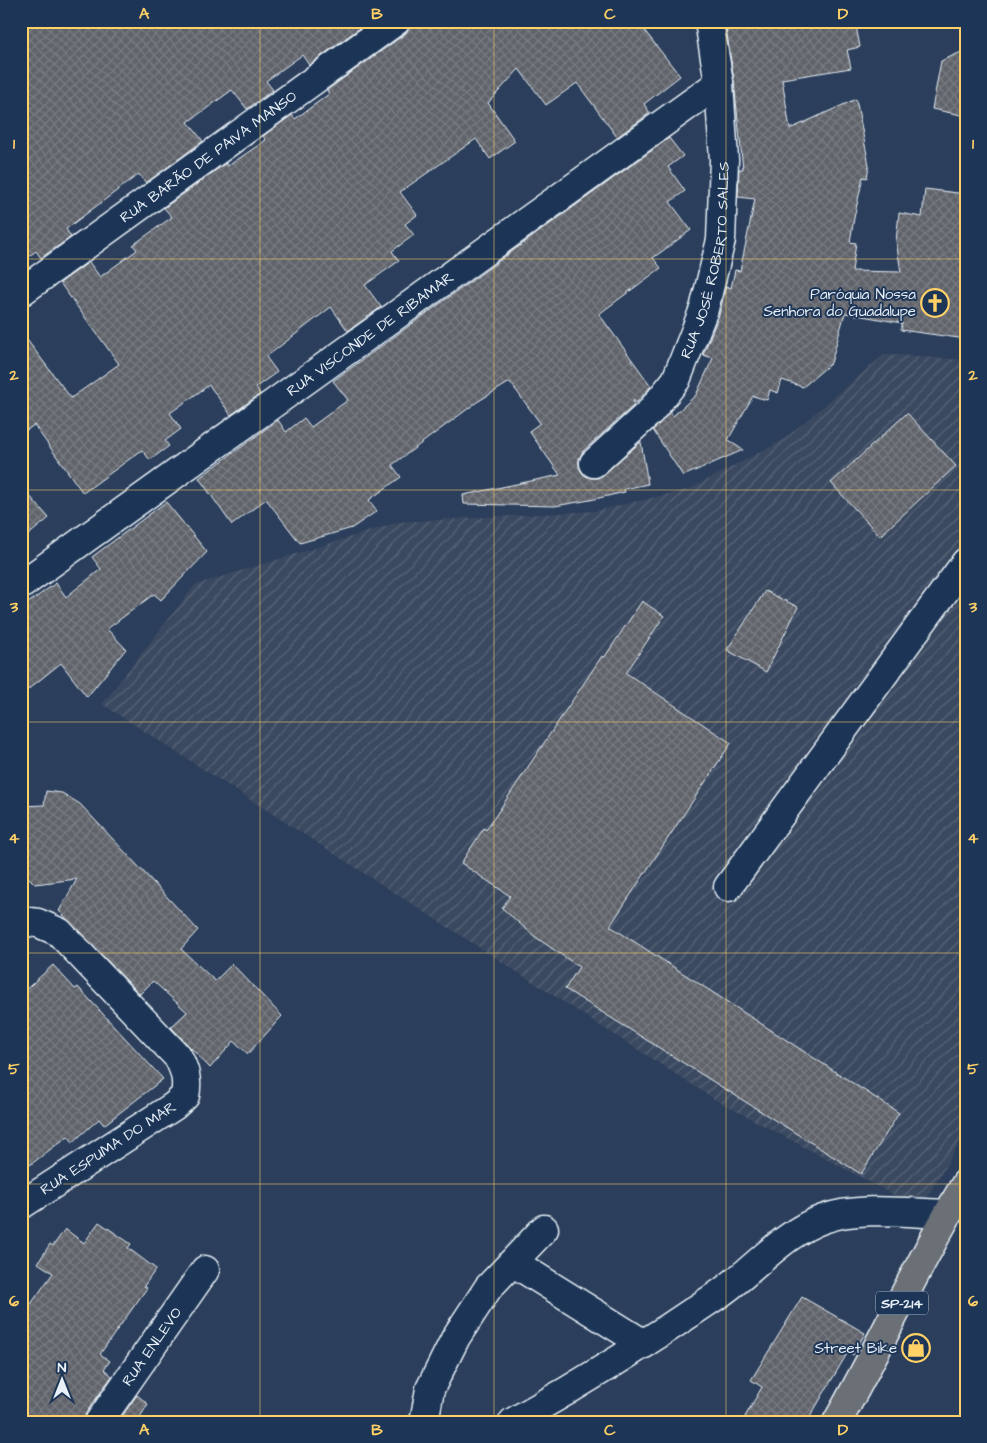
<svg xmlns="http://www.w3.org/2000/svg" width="987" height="1443" viewBox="0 0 987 1443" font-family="'Architects Daughter',sans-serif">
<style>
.industrial{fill:url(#industrial-furrows)}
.building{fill:url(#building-cross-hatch);stroke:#e8f1f8}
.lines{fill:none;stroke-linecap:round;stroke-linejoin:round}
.minor-casing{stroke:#e8f1f8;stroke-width:31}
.major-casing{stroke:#e8f1f8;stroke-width:31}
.minor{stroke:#1d3557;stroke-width:28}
.major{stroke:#6b6f75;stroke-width:28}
.grid{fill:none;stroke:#ffd166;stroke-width:1;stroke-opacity:0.55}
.labels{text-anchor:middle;stroke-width:4;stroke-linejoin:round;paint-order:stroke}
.shield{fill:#1d3557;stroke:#abb9c8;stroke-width:1}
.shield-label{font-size:14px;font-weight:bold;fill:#e8f1f8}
.street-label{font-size:15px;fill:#e8f1f8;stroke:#1d3557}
.poi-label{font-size:15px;fill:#e8f1f8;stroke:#1d3557;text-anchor:end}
.neatline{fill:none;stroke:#ffd166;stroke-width:2}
.grid-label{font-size:16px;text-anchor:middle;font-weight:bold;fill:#ffd166}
</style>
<defs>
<pattern id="industrial-furrows" width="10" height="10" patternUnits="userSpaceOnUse" patternTransform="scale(1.25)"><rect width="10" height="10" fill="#3b4960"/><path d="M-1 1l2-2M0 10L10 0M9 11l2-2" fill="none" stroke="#576478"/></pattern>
<pattern id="building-cross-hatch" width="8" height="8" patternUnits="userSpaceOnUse" patternTransform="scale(1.25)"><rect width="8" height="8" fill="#61646b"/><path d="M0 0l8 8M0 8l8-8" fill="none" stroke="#787b81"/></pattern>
</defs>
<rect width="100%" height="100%" fill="#2b3e5b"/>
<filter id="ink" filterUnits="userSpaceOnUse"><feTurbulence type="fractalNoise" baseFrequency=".02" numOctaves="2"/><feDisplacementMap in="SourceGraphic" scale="10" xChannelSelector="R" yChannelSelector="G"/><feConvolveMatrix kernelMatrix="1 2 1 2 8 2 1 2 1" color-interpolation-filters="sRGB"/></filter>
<g filter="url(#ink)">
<path class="industrial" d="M 885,354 L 966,360 L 966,1132 L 920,1209 L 714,1099 L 102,704 L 195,585 L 399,522 L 595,511 L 690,489 L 783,440 Z"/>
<path class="building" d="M 21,21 L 369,21 L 309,65 L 302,55 L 266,81 L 273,90 L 247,109 L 232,90 L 188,122 L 203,141 L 146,183 L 139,174 L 66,229 L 71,237 L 41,258 L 36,251 L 21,262 Z
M 411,21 L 637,21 L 680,76 L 644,104 L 650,113 L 617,137 L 577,83 L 546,105 L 519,69 L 488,103 L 515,141 L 490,159 L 476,139 L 400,192 L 417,215 L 405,224 L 414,235 L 392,251 L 399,261 L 365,285 L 381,307 L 348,331 L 331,307 L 266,357 L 277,372 L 256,387 L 260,394 L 231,415 L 209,385 L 170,413 L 181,429 L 165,441 L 169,446 L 150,460 L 142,450 L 83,493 L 34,425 L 21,434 L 21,332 L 71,398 L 119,364 L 60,283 L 89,262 L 100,277 L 137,250 L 133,245 L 172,217 L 164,208 L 226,163 L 228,166 L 266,140 L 263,136 L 292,115 L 295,119 L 329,94 L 327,90 L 405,34 Z
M 725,21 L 840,21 L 841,29 L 856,26 L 860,47 L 847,50 L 851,68 L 782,79 L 790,129 L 856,99 L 869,165 L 867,178 L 863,177 L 854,218 L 850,242 L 856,243 L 852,271 L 901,272 L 896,241 L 899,213 L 922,217 L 925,189 L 966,194 L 966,339 L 901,330 L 902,323 L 845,313 L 831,363 L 803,387 L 782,380 L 778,393 L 770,390 L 767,400 L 753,396 L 728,440 L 743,450 L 683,476 L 653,430 L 670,412 L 673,416 L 696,395 L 713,358 L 703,355 L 719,315 L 726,286 L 731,288 L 735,270 L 740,271 L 755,199 L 738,197 L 739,169 L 743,169 L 734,81 Z
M 966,50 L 966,116 L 932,109 L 941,61 Z
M 669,138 L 683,156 L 668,167 L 685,191 L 670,202 L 691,230 L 653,258 L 661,268 L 599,314 L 651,386 L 636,403 L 633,399 L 634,405 L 583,451 L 579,459 L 579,467 L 583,474 L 590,478 L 598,478 L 641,442 L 648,484 L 624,489 L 625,492 L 590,500 L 555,506 L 464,504 L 463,495 L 560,475 L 529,431 L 540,423 L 510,382 L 477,402 L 392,465 L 401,477 L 369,500 L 377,511 L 352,528 L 300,543 L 266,499 L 232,525 L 199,478 L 278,420 L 286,432 L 304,418 L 311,427 L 348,400 L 333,381 Z
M 907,413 L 956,466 L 880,536 L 831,483 Z
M 21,486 L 49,518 L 21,541 Z
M 166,502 L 207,552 L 161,600 L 154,594 L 107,629 L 126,649 L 87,697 L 61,663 L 21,695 L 21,608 L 56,583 L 66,597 L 101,569 L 92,557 Z
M 765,591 L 798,607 L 766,672 L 727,650 Z
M 642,601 L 664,616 L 626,673 L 731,743 L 610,926 L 899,1113 L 861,1174 L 565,989 L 579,967 L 534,936 L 502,908 L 510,896 L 461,863 L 484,828 L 486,830 L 602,656 L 604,658 Z
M 46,791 L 62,793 L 80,804 L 198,930 L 181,949 L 215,981 L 232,964 L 282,1016 L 248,1054 L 234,1041 L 210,1068 L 171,1027 L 187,1012 L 153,981 L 140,994 L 59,911 L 77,879 L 35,884 L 21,870 L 21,806 L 44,805 Z
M 53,965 L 75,989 L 78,987 L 163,1079 L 104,1125 L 99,1119 L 73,1142 L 68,1136 L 30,1165 L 21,1154 L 21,994 Z
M 99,1222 L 131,1244 L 128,1248 L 156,1269 L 144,1286 L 147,1288 L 100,1354 L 110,1361 L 104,1369 L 112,1376 L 86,1413 L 84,1422 L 21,1422 L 21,1318 L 53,1273 L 38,1263 L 50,1244 L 53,1246 L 65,1229 L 84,1243 Z
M 802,1297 L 865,1333 L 853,1355 L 848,1352 L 807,1422 L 742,1422 L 762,1387 L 751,1380 Z
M 137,1395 L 148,1404 L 137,1422 L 118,1422 Z"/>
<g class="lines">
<defs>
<g id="minor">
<path id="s1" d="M 21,292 L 396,21"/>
<path id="s2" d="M 594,463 L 650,412 L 676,380 L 704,309 L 721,240 L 724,160 L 719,83 L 709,21"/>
<path id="s3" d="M 21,585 L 719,83"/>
<path d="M 728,887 L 966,562"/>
<path d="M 21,921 L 38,923 L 59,932 L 178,1057 C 185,1070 188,1081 185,1096 L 174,1106 L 21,1205"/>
<path d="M 514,1263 L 644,1344"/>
<path id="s4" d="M 99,1422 L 205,1270"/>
<path d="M 424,1422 L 430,1389 L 456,1337 L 488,1288 L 544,1229"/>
<path d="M 513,1422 C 584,1382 652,1340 719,1294 C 753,1271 783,1233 823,1219 C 859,1206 909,1213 947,1214"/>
</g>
<path id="major" d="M 837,1422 C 882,1343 919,1260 966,1183"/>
</defs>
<use href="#minor" class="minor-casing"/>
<use href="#major" class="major-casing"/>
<use href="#minor" class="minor"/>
<use href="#major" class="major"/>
</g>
</g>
<path class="grid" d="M 260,21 L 260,1422M 494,21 L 494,1422M 726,21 L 726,1422M 21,259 L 966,259M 21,490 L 966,490M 21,722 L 966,722M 21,953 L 966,953M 21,1184 L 966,1184"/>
<defs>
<symbol id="church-ring" viewBox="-11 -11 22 22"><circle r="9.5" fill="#1d3557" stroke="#ffd166" stroke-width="1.5"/><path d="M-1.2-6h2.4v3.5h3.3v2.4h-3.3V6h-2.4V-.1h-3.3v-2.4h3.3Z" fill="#ffd166"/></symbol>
<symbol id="shop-ring" viewBox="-11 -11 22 22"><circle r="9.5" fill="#1d3557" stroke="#ffd166" stroke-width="1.5"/><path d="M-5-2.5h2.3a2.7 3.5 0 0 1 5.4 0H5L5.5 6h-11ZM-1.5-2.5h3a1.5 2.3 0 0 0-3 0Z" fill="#ffd166"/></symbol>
</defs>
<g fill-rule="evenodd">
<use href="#church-ring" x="919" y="287" width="32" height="32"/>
<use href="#shop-ring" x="900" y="1332" width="32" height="32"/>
</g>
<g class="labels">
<rect class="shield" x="876" y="1291.5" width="52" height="23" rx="4"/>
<g class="shield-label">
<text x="902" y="1308">SP-214</text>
</g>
<g class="street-label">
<text dy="5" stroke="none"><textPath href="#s1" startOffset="231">RUA BARÃO DE PAIVA MANSO</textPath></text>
<text dy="5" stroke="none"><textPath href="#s2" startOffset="242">RUA JOSÉ ROBERTO SALES</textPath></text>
<text dy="5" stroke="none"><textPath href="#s3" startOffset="430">RUA VISCONDE DE RIBAMAR</textPath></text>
<text transform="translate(108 1148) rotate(-33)" y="5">RUA ESPUMA DO MAR</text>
<text dy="5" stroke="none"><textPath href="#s4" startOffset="92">RUA ENLEVO</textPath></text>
</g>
<g class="poi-label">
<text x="916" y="299">Paróquia Nossa<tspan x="916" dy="17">Senhora do Guadalupe</tspan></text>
<text x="897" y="1353">Street Bike</text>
</g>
</g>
<rect width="987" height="1443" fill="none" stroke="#1d3557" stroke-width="55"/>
<g transform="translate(62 1380)" stroke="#1d3557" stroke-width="4" paint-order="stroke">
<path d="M0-4L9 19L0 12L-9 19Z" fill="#e8f1f8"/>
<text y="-8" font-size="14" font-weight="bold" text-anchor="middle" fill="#e8f1f8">N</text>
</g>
<rect x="28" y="28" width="932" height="1388" class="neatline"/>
<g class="grid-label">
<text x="144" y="19">A</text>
<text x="377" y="19">B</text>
<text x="610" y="19">C</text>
<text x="843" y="19">D</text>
<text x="14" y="149">1</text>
<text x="973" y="149">1</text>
<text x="14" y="380">2</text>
<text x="973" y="380">2</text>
<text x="14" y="612">3</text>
<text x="973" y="612">3</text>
<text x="14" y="843">4</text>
<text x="973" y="843">4</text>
<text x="14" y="1074">5</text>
<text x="973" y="1074">5</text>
<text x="14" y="1306">6</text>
<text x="973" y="1306">6</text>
<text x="144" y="1435">A</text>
<text x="377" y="1435">B</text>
<text x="610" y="1435">C</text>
<text x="843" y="1435">D</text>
</g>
</svg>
